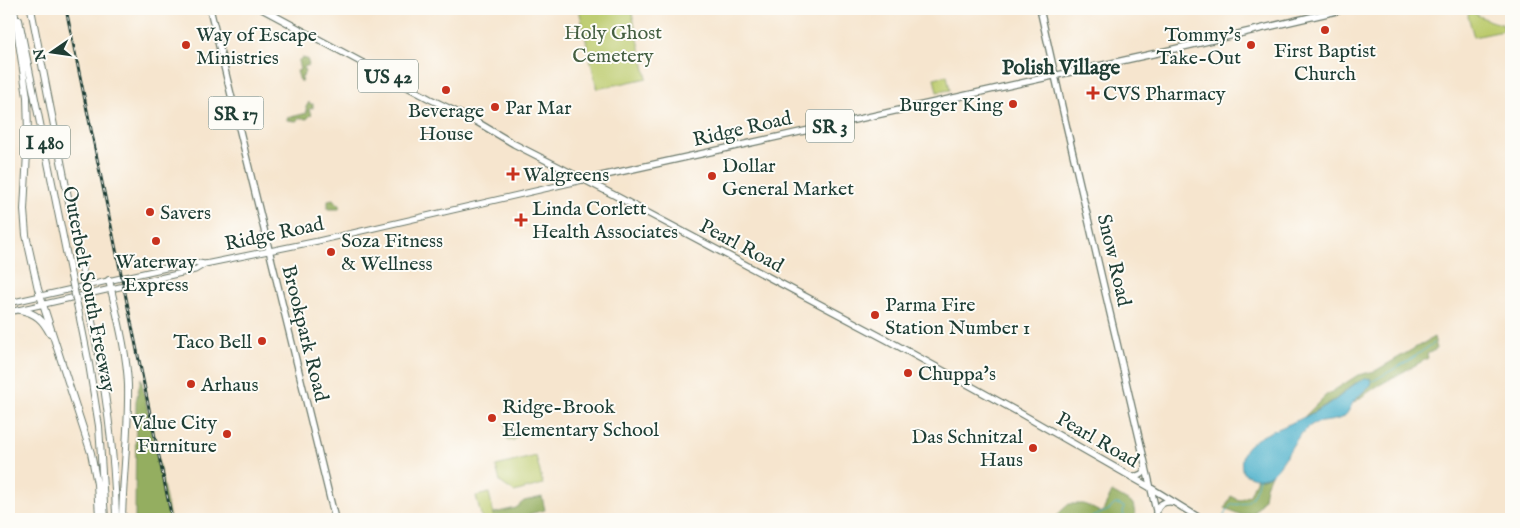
<svg xmlns="http://www.w3.org/2000/svg" width="1520" height="528" viewBox="0 0 1520 528" font-family="'IM FELL English',serif">
<style>
.green{fill:#bbca6c;stroke:#6d8450}
.forest{fill:#94ae60;stroke:#5a764a}
.water{fill:#4bb0ca;stroke:#35767f}
.lines{fill:none;stroke-linecap:round;stroke-linejoin:round}
.stream{stroke:#4bb0ca;stroke-width:1}
.secondary-casing{stroke:#6a786a;stroke-width:7}
.primary-casing{stroke:#6a786a;stroke-width:8}
.highway-casing{stroke:#6a786a;stroke-width:8}
.secondary{stroke:#fff;stroke-width:5}
.primary{stroke:#fff;stroke-width:5.5}
.highway{stroke:#fff;stroke-width:6}
.rail-casing{stroke:#1f3d34;stroke-width:3}
.rail{stroke:#fdfcf7;stroke-width:1;stroke-dasharray:4;stroke-linecap:butt}
.highway-bridge-casing{stroke:#6a786a;stroke-width:8;stroke-linecap:butt}
.highway-bridge{stroke:#fff;stroke-width:6}
.poi-dot{fill:#c8321e;stroke:#fdfcf7;stroke-width:2}
.labels{text-anchor:middle;stroke-width:4;stroke-linejoin:round;paint-order:stroke}
.shield{fill:#fdfcf7;stroke:#62766e;stroke-width:1}
.shield-label{font-size:19px;font-weight:bold;fill:#1f3d34}
.park-label{font-size:20px;fill:#466042;stroke:#fdfcf7}
.poi-label{font-size:20px;fill:#1f3d34;stroke:#fdfcf7;text-anchor:start}
.street-label{font-size:20px;fill:#1f3d34;stroke:#fdfcf7}
.neighbourhood-label{font-size:21px;font-weight:bold;fill:#1f3d34;stroke:#fdfcf7}
</style>
<rect width="100%" height="100%" fill="#fdfcf7"/>
<filter id="ink" filterUnits="userSpaceOnUse"><feTurbulence type="fractalNoise" baseFrequency=".02" numOctaves="2"/><feDisplacementMap in="SourceGraphic" scale="10" xChannelSelector="R" yChannelSelector="G"/><feConvolveMatrix kernelMatrix="1 2 1 2 8 2 1 2 1" color-interpolation-filters="sRGB"/></filter>
<filter id="wash" filterUnits="userSpaceOnUse"><feTurbulence type="fractalNoise" baseFrequency=".0096" numOctaves="4" result="noise"/><feDisplacementMap in="SourceGraphic" scale="20" xChannelSelector="R" yChannelSelector="G"/><feGaussianBlur stdDeviation="1.12" result="paint"/><feColorMatrix in="noise" values="0 0 0 0 0 0 0 0 0 0 0 0 0 0 0 0 0 1.4 0 .05"/><feComposite in="paint" operator="in"/></filter>
<g filter="url(#wash)">
<rect width="100%" height="100%" fill="#f6e5ce"/>
<path class="green" d="M 579,9 L 631,9 L 647,78 L 597,89 Z
M 1469,11 L 1490,21 L 1502,24 L 1504,29 L 1503,31 L 1474,37 L 1468,16 Z
M 947,75 L 950,90 L 937,92 L 934,78 Z
M 510,422 C 511,429 516,431 517,437 L 514,440 L 508,441 L 505,423 Z
M 536,456 L 543,484 L 514,492 L 500,482 L 496,466 Z
M 489,493 L 495,519 L 482,519 L 476,496 Z"/>
<path class="forest" d="M 302,58 L 307,59 L 309,65 L 304,67 L 303,69 L 305,70 L 303,77 L 301,77 L 303,81 L 300,81 L 297,71 L 300,70 L 298,61 Z
M 309,102 L 310,104 L 313,104 L 313,108 L 309,109 L 309,110 L 312,114 L 307,119 L 300,118 L 296,121 L 287,120 L 287,118 L 307,113 L 306,107 Z
M 333,199 L 337,204 L 340,205 L 339,209 L 328,209 L 328,200 Z
M 1434,337 L 1437,349 L 1427,354 L 1428,358 L 1376,387 L 1353,403 L 1371,385 L 1355,383 L 1336,399 L 1303,418 L 1325,396 L 1358,375 L 1375,371 Z
M 141,378 L 170,519 L 135,519 L 136,401 Z
M 1271,474 L 1266,486 L 1264,498 L 1255,512 L 1241,515 L 1225,508 L 1231,496 L 1239,500 L 1250,495 L 1257,478 L 1264,478 Z
M 1112,492 L 1133,504 L 1136,519 L 1056,519 L 1059,513 L 1069,504 L 1084,504 L 1102,513 Z
M 542,497 L 545,510 L 529,514 L 527,519 L 495,519 L 494,513 L 516,508 L 524,501 Z"/>
<path class="water" d="M 1370,378 L 1372,381 L 1371,385 C 1365,390 1359,395 1354,401 C 1350,407 1349,413 1343,417 C 1333,423 1317,420 1310,426 C 1306,430 1300,434 1297,439 C 1283,458 1273,491 1243,473 C 1240,463 1241,453 1249,445 C 1260,435 1274,431 1287,425 C 1303,418 1320,410 1335,400 C 1347,392 1355,380 1370,378 Z"/>
<g class="lines">
<path class="stream" d="M 1373,381 L 1408,361 L 1434,343
M 1062,519 L 1067,517 L 1074,517 L 1076,519
M 1087,519 L 1109,510 L 1115,504 L 1118,504 L 1124,507 L 1123,514 L 1127,519
M 1223,519 L 1225,513 L 1232,504 C 1242,506 1253,501 1255,490 L 1256,489 L 1259,478"/>
</g>
</g>
<g filter="url(#ink)">
<g class="lines">
<defs>
<path id="secondary" d="M 9,303 L 175,266 L 193,262 L 205,264 L 318,241 L 583,180
M 9,312 L 195,270 L 205,264"/>
<path id="primary" d="M 210,9 L 335,519
M 262,9 L 430,99 L 477,122 L 514,144 L 614,195 L 889,341 L 1018,412 L 1151,488 L 1201,519
M 1040,9 L 1065,120 L 1158,519
M 583,180 L 1157,53 L 1345,9
M 1131,476 L 1137,476 L 1142,474 L 1146,467
M 1156,512 C 1159,504 1164,501 1172,502"/>
<path id="highway" d="M 14,9 L 27,97 L 28,133 L 24,210 L 26,235 L 38,289 L 91,453 L 97,484 L 99,516 L 101,519
M 31,9 L 83,273
M 19,20 L 71,276
M 109,280 C 116,312 127,352 128,385 C 129,430 123,475 122,519
M 89,307 C 104,377 115,447 116,519
M 78,309 L 89,364 L 99,426 L 105,519
M 20,310 C 36,313 43,320 50,334"/>
</defs>
<use href="#secondary" class="secondary-casing"/>
<use href="#primary" class="primary-casing"/>
<use href="#highway" class="highway-casing"/>
<use href="#secondary" class="secondary"/>
<use href="#primary" class="primary"/>
<use href="#highway" class="highway"/>
<defs>
<path id="rail" d="M 66,9 L 172,519"/>
</defs>
<use href="#rail" class="rail-casing"/>
<use href="#rail" class="rail"/>
<defs>
<path id="highway-bridge" d="M 83,273 L 89,307
M 71,276 L 78,309"/>
</defs>
<use href="#highway-bridge" class="highway-bridge-casing"/>
<use href="#highway-bridge" class="highway-bridge"/>
</g>
</g>
<g class="poi-dot">
<circle cx="1325" cy="30" r="5"/>
<circle cx="186" cy="45" r="5"/>
<circle cx="1251" cy="45" r="5"/>
<circle cx="446" cy="90" r="5"/>
<path d="M1090.5 85.5h5v5h5v5h-5v5h-5v-5h-5v-5h5z"/>
<circle cx="1013" cy="104" r="5"/>
<circle cx="495" cy="107" r="5"/>
<path d="M510.5 166.5h5v5h5v5h-5v5h-5v-5h-5v-5h5z"/>
<circle cx="712" cy="176" r="5"/>
<circle cx="150" cy="212" r="5"/>
<path d="M518.5 212.5h5v5h5v5h-5v5h-5v-5h-5v-5h5z"/>
<circle cx="156" cy="241" r="5"/>
<circle cx="331" cy="252" r="5"/>
<circle cx="875" cy="315" r="5"/>
<circle cx="262" cy="341" r="5"/>
<circle cx="908" cy="373" r="5"/>
<circle cx="191" cy="384" r="5"/>
<circle cx="492" cy="418" r="5"/>
<circle cx="227" cy="434" r="5"/>
<circle cx="1033" cy="448" r="5"/>
</g>
<g class="labels">
<g class="shield">
<rect x="358" y="59.5" width="60" height="33" rx="4"/>
<rect x="208.5" y="96.5" width="55" height="33" rx="4"/>
<rect x="806" y="109.5" width="48" height="33" rx="4"/>
<rect x="20" y="125.5" width="50" height="33" rx="4"/>
</g>
<g class="shield-label">
<text x="388" y="83">US 42</text>
<text x="236" y="120">SR 17</text>
<text x="830" y="133">SR 3</text>
<text x="45" y="149">I 480</text>
</g>
<g class="park-label">
<text x="613" y="39">Holy Ghost<tspan x="613" dy="23">Cemetery</tspan></text>
</g>
<g class="poi-label">
<text x="196" y="41">Way of Escape<tspan x="196" dy="23">Ministries</tspan></text>
<text x="1241" y="41" text-anchor="end">Tommy's<tspan x="1241" dy="23">Take-Out</tspan></text>
<text x="1325" y="57" text-anchor="middle">First Baptist<tspan x="1325" dy="23">Church</tspan></text>
<text x="1103" y="100">CVS Pharmacy</text>
<text x="1003" y="111" text-anchor="end">Burger King</text>
<text x="505" y="114">Par Mar</text>
<text x="446" y="117" text-anchor="middle">Beverage<tspan x="446" dy="23">House</tspan></text>
<text x="722" y="172">Dollar<tspan x="722" dy="23">General Market</tspan></text>
<text x="523" y="181">Walgreens</text>
<text x="532" y="215">Linda Corlett<tspan x="532" dy="23">Health Associates</tspan></text>
<text x="160" y="219">Savers</text>
<text x="341" y="247">Soza Fitness<tspan x="341" dy="23">&amp; Wellness</tspan></text>
<text x="156" y="268" text-anchor="middle">Waterway<tspan x="156" dy="23">Express</tspan></text>
<text x="885" y="311">Parma Fire<tspan x="885" dy="23">Station Number 1</tspan></text>
<text x="252" y="348" text-anchor="end">Taco Bell</text>
<text x="918" y="380">Chuppa's</text>
<text x="201" y="391">Arhaus</text>
<text x="502" y="413">Ridge-Brook<tspan x="502" dy="23">Elementary School</tspan></text>
<text x="217" y="429" text-anchor="end">Value City<tspan x="217" dy="23">Furniture</tspan></text>
<text x="1023" y="443" text-anchor="end">Das Schnitzal<tspan x="1023" dy="23">Haus</tspan></text>
</g>
<g class="street-label">
<text transform="translate(742 128) rotate(-13)" y="7">Ridge Road</text>
<text transform="translate(274 233) rotate(-12)" y="7">Ridge Road</text>
<text transform="translate(742 245) rotate(28)" y="7">Pearl Road</text>
<text transform="translate(1115 260) rotate(77)" y="7">Snow Road</text>
<text transform="translate(90 289) rotate(79)" y="7">Outerbelt South Freeway</text>
<text transform="translate(306 333) rotate(76)" y="7">Brookpark Road</text>
<text transform="translate(1098 439) rotate(30)" y="7">Pearl Road</text>
</g>
<g class="neighbourhood-label">
<text x="1061" y="74">Polish Village</text>
</g>
</g>
<rect width="1520" height="528" fill="none" stroke="#fdfcf7" stroke-width="30"/>
<g transform="translate(52 52) rotate(257)" stroke="#fdfcf7" stroke-width="4" paint-order="stroke">
<path d="M0-4L9 19L0 12L-9 19Z" fill="#1f3d34"/>
<text y="-8" font-size="14" font-weight="bold" text-anchor="middle" fill="#1f3d34">N</text>
</g>
</svg>
